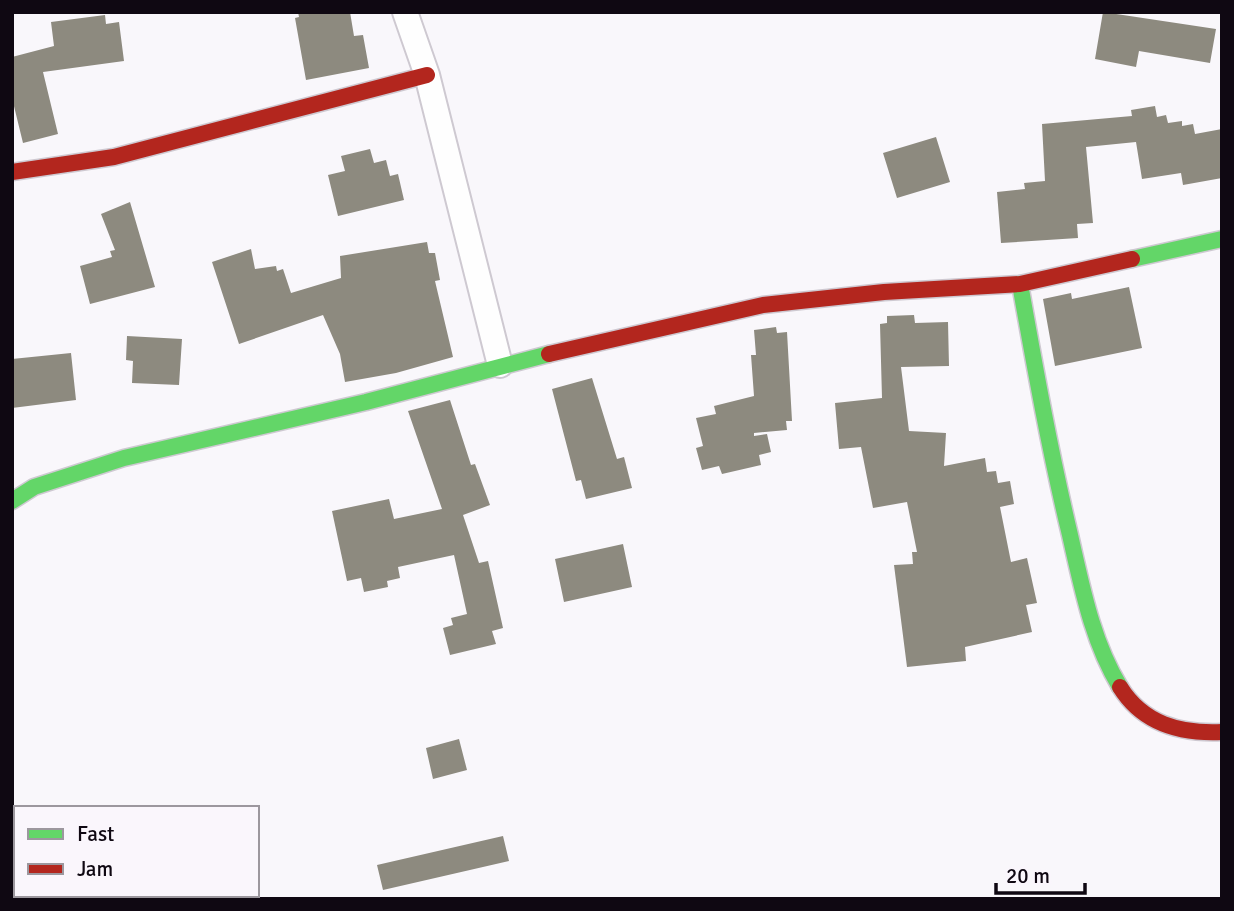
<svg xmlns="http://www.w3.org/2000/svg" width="1234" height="911" viewBox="0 0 1234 911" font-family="Signika,sans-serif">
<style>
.building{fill:#8d8a7f}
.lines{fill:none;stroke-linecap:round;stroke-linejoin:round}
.street-casing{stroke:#cec9d1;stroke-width:28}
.fast-casing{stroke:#cec9d1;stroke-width:19}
.jam-casing{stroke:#cec9d1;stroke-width:19}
.street{stroke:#fefefe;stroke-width:24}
.fast{stroke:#63d668;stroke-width:16}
.jam{stroke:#b3261e;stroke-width:16}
</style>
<rect width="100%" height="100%" fill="#f9f7fb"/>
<path class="building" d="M 298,12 L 350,12 L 354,36 L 363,35 L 369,68 L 306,80 L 295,18 L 299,17 Z
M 1103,12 L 1216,29 L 1210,63 L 1139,51 L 1136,67 L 1095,59 Z
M 105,15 L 106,24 L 119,22 L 124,61 L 43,72 L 58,134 L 23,143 L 12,98 L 12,57 L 54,46 L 51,22 Z
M 1155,106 L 1157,117 L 1166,115 L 1168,123 L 1182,121 L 1182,126 L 1193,124 L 1195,134 L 1222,129 L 1222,178 L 1183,185 L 1181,173 L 1142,179 L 1136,142 L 1086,147 L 1093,223 L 1077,224 L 1078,238 L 1001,243 L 997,192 L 1025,189 L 1024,183 L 1045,181 L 1042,124 L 1132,116 L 1131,110 Z
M 936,137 L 950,182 L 897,198 L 883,153 Z
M 370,149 L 374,163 L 386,160 L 390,176 L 398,174 L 404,200 L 338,216 L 328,175 L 345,171 L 341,156 Z
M 130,202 L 155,287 L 90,304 L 80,266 L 112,257 L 110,251 L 115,250 L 101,214 Z
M 427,242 L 429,253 L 435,253 L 440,280 L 435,281 L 453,357 L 396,373 L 345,382 L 340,354 L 323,315 L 239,344 L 212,262 L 251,249 L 255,269 L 276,266 L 277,271 L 283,269 L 291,293 L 341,278 L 340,256 Z
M 1129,287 L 1142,348 L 1055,366 L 1043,299 L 1071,293 L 1072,299 Z
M 914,315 L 915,323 L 948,322 L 949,366 L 901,367 L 909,431 L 946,433 L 944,466 L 985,458 L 987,472 L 996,471 L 998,483 L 1010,481 L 1014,504 L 1000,507 L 1011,562 L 1027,558 L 1037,603 L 1026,605 L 1032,632 L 965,647 L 966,661 L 907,667 L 894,565 L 913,564 L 912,552 L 917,552 L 907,502 L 873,508 L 861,447 L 839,449 L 835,403 L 882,398 L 880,324 L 887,323 L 887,316 Z
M 776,327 L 777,333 L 787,332 L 792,421 L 786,421 L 787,430 L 754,433 L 754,436 L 767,434 L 771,452 L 759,455 L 761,465 L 722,474 L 719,466 L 702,470 L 696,448 L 703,446 L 696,418 L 716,414 L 714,406 L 754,396 L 751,355 L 756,355 L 754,330 Z
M 127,336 L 182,339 L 179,385 L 132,383 L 133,361 L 126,360 Z
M 71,353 L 76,400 L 12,408 L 12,359 Z
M 592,378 L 617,459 L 624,457 L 632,488 L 586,499 L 581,480 L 576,481 L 552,389 Z
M 450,400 L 471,465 L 475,464 L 490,505 L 463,515 L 479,563 L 488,561 L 503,628 L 492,631 L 496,644 L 450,655 L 443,628 L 453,625 L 451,618 L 467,614 L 454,555 L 398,567 L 400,578 L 387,581 L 388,587 L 364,592 L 361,578 L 347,581 L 332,511 L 389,499 L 394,519 L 442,509 L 408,411 Z
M 623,544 L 632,587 L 564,602 L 555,559 Z
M 459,739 L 467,770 L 433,779 L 426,748 Z
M 503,836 L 509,861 L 383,890 L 377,865 Z"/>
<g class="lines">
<defs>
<path id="street" d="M 405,12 L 427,75 L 500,365"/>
<path id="fast" d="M 1132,259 L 1222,239
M 1020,284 C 1035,368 1050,452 1070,535 C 1082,587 1092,641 1120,687
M 12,501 L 34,487 L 124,458 L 366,402 L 549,354"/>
<path id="jam" d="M 12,172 L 114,157 L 427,75
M 549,354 L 763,305 L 884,292 L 1020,284 L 1132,259
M 1120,687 C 1143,724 1180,734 1222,732"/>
</defs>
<use href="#street" class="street-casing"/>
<use href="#fast" class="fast-casing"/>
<use href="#jam" class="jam-casing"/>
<use href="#street" class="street"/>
<use href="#fast" class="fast"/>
<use href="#jam" class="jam"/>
</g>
<rect width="1234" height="911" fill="none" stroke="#0f0812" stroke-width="28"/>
<rect x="14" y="806" width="245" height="91" fill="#faf6fc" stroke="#9c979e" stroke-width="2"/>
<rect x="28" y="829" width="35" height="10" fill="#63d668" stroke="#9c979e" stroke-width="2"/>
<text x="77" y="841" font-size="21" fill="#0f0812">Fast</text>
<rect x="28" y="864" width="35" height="10" fill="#b3261e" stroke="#9c979e" stroke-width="2"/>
<text x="77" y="876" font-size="21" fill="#0f0812">Jam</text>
<path d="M996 883v10h89v-10" fill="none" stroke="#0f0812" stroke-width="3.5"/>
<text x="1006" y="883" font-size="21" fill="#0f0812" stroke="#faf6fc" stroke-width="5" paint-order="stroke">20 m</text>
</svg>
